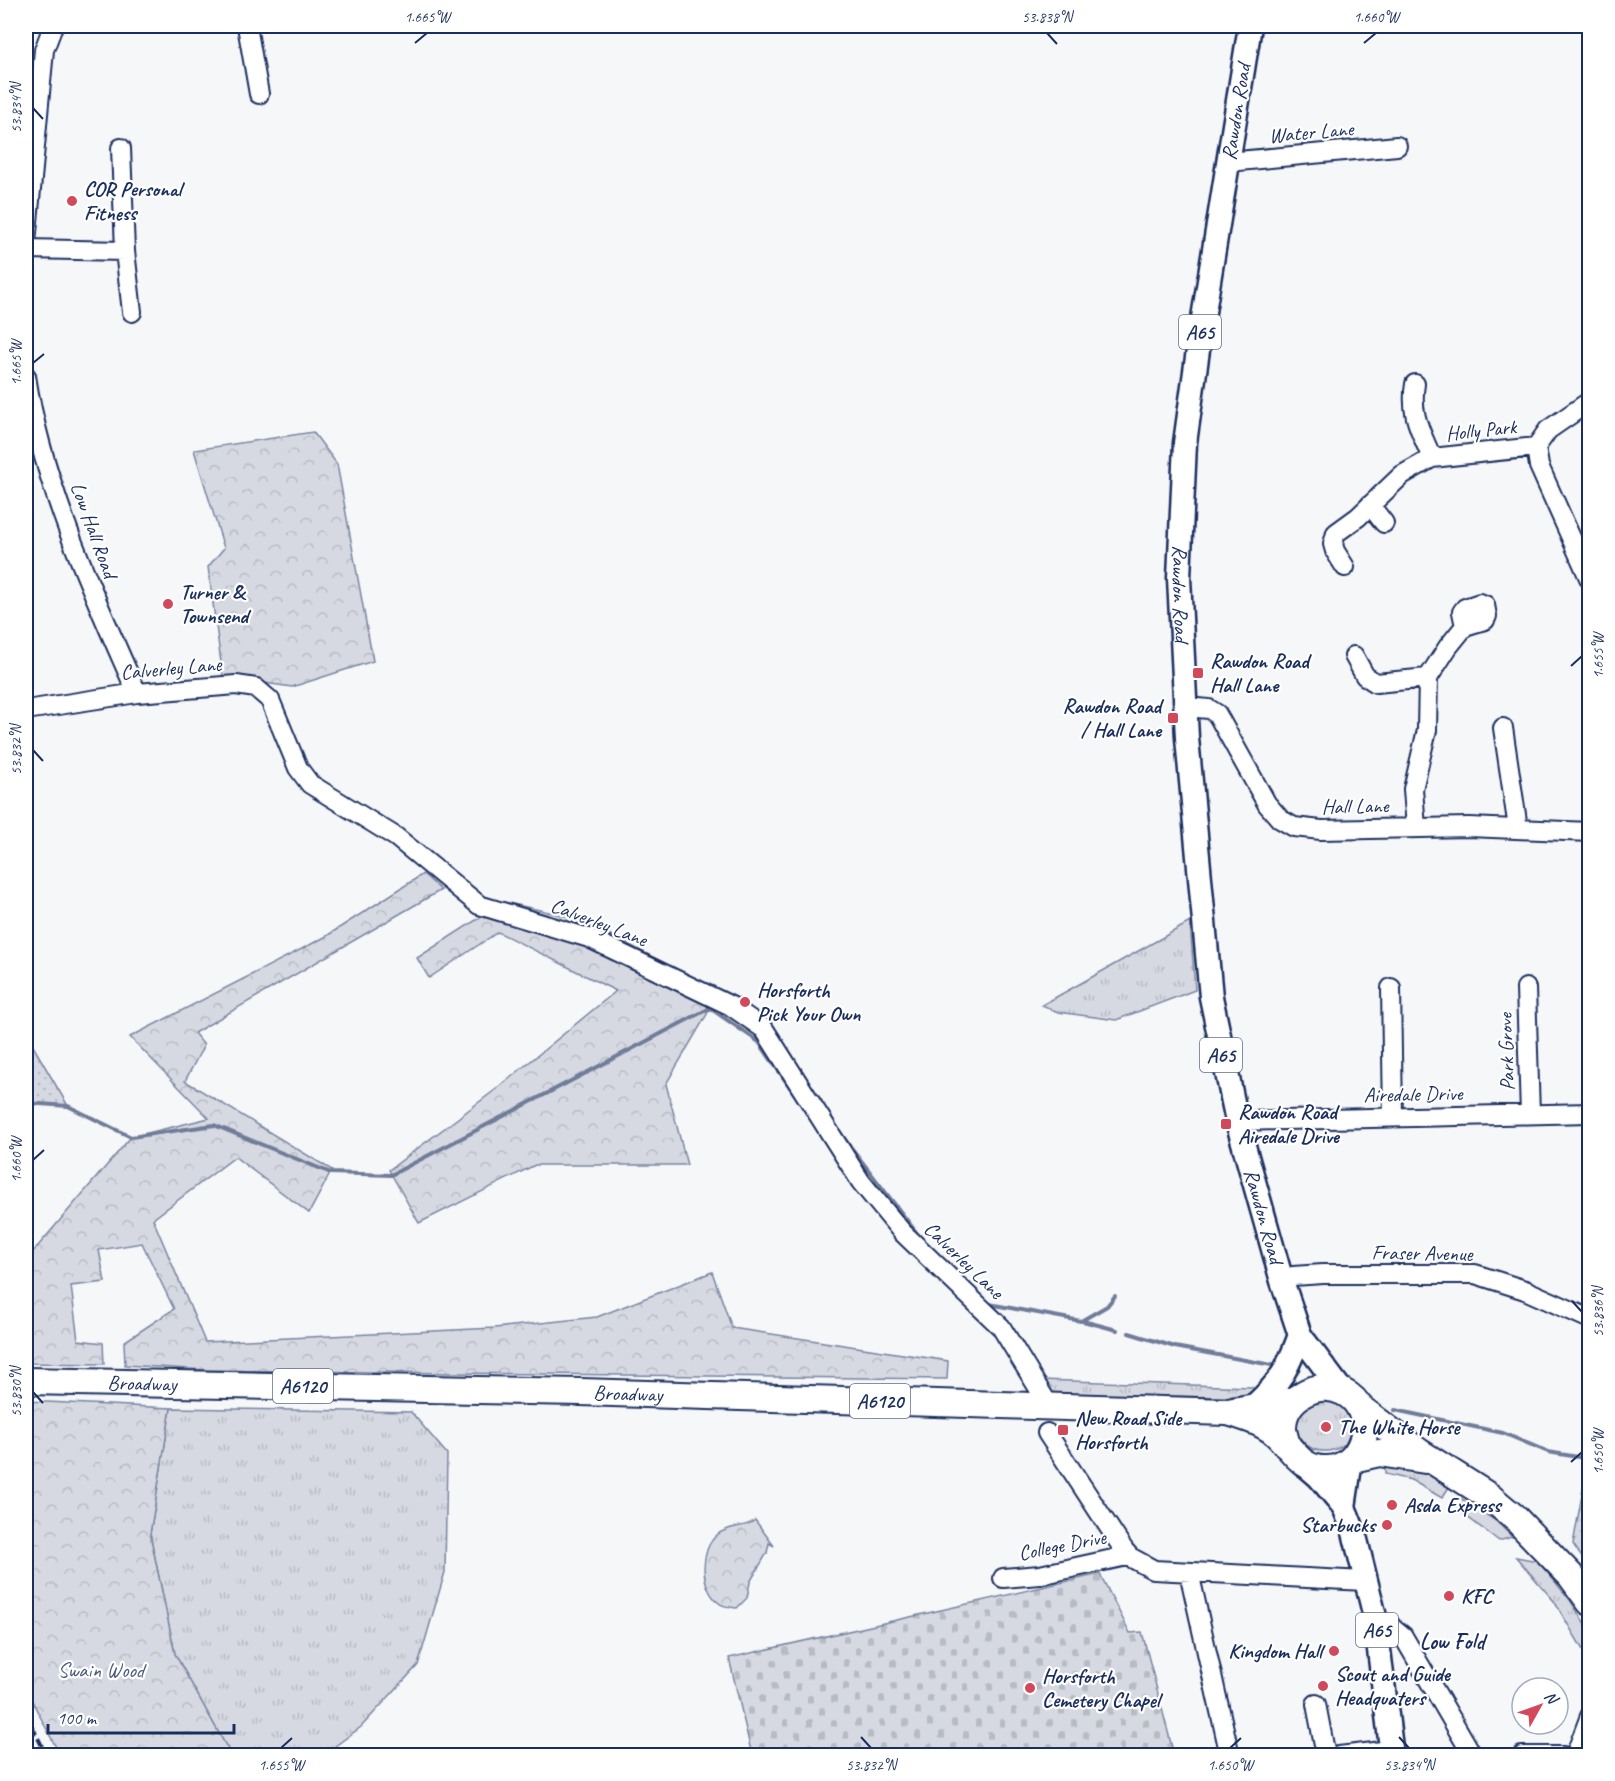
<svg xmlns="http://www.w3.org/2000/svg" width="1615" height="1781" viewBox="0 0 1615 1781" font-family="Caveat,sans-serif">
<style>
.grass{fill:url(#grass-tufts);stroke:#7884a0;stroke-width:1.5}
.forest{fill:url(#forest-crowns);stroke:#7884a0;stroke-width:1.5}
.cemetery{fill:url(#cemetery-stones);stroke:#7884a0;stroke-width:1.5}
.park{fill:url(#park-dots);stroke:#7884a0;stroke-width:1.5}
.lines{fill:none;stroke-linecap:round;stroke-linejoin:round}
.stream{stroke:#707c99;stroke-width:4}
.minor-casing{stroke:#1b2f5e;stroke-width:22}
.major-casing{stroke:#1b2f5e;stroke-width:27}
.highway-casing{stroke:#1b2f5e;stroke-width:30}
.minor{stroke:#fff;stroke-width:18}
.major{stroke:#fff;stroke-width:22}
.highway{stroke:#fff;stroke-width:26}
.rail{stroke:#1b2f5e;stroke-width:4;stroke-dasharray:9 4.5;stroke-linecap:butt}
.ticks{fill:none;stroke:#1b2f5e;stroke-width:2}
.poi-dot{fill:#d1495b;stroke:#fff;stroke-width:2}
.labels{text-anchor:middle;stroke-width:4.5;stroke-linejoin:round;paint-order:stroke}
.shield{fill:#fff;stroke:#5f6d8e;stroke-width:1.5}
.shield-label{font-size:20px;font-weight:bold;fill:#1b2f5e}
.street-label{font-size:21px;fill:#1b2f5e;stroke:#fff}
.poi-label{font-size:21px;font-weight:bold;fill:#1b2f5e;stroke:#fff;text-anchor:start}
.park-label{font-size:21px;fill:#4a5a7f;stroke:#fff}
.neighbourhood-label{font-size:22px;font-weight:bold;fill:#1b2f5e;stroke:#fff}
.neatline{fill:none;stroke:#1b2f5e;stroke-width:2}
.ticks-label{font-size:15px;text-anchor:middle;fill:#1b2f5e}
</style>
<defs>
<pattern id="grass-tufts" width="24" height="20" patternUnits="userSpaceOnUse" patternTransform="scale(1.5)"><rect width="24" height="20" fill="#d6d9e2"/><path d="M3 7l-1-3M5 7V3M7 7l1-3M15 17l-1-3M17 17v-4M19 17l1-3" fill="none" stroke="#b7bbc4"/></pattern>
<pattern id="forest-crowns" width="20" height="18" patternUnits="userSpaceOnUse" patternTransform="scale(1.5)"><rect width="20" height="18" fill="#d6d9e2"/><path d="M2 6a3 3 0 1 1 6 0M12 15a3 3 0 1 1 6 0" fill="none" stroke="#b7bbc4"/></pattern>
<pattern id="cemetery-stones" width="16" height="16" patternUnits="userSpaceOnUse" patternTransform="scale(1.5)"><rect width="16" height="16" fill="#d6d9e2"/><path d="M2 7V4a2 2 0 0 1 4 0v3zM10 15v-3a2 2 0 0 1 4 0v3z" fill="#b7bbc4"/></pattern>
<pattern id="park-dots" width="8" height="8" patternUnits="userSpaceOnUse" patternTransform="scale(1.5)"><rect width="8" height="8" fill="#d6d9e2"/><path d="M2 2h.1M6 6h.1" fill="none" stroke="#b7bbc4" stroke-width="1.8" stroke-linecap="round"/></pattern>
</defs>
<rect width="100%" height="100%" fill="#f6f7f9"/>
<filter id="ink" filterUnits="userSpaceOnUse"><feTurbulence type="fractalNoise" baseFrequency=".0167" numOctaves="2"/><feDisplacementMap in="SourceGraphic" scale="12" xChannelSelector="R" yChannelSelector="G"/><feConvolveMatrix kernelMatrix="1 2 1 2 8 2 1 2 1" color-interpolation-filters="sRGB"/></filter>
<g filter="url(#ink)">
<path class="grass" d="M 1190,922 L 1195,990 L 1116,1020 L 1058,1012 L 1042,1005 Z
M 1040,1380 L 1252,1387 L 1255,1393 L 1224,1397 L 1045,1394 Z
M 1322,1400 C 1345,1401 1350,1414 1356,1433 C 1318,1482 1264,1418 1322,1400 Z
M 171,1408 L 411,1412 L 447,1454 L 445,1572 L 418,1665 L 361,1727 L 323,1755 L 231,1755 L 175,1654 L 150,1534 Z
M 1385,1461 L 1416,1468 L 1451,1484 L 1442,1498 L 1411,1480 L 1385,1474 Z
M 1459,1497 L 1496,1521 L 1512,1537 L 1499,1541 L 1454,1507 Z
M 1516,1557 L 1538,1561 L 1570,1600 L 1589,1630 L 1589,1660 L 1554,1601 Z"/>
<path class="forest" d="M 313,432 L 337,464 L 373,661 L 292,687 L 223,677 L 208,567 L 224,548 L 194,450 Z
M 423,874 L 441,890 L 194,1033 L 204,1045 L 185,1081 L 332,1170 L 309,1213 L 235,1157 L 153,1219 L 205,1342 L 495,1328 L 597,1317 L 712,1272 L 732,1328 L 948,1361 L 947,1379 L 205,1370 L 125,1365 L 124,1342 L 174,1309 L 142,1243 L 99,1250 L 105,1282 L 71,1286 L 78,1340 L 103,1343 L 104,1364 L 26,1363 L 26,1260 L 131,1137 L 209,1118 L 130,1037 L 325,937 Z
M 504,902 L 580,919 L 720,992 L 666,1084 L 687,1165 L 535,1165 L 419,1223 L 389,1170 L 499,1087 L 616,991 L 498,932 L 429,978 L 417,958 Z
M 26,1401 L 171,1408 L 150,1534 L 175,1654 L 231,1755 L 60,1755 L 26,1689 Z
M 755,1520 L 774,1546 L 769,1543 L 767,1553 L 750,1582 L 747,1598 L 737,1608 C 731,1607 723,1607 719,1603 C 700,1589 699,1550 717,1535 C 730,1524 745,1529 755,1520 Z"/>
<path class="cemetery" d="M 1100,1574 L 1130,1633 L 1142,1632 L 1174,1755 L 752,1755 L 729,1658 Z"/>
<path class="park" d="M 26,1034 L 68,1106 L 26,1103 Z
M 1589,1457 L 1589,1568 L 1573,1544 Z"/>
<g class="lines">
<path class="stream" d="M 26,1103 L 68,1106 L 131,1137 L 214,1125 L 331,1173 L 391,1175 L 710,1008 L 759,1042 L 800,1102
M 840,1133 L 919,1236
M 935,1252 L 962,1278
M 989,1304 L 1081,1321 L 1107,1306 L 1115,1296
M 1083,1321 L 1117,1330
M 1129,1333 L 1175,1347 L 1277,1366
M 1395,1410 L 1503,1433 L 1548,1452 L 1584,1458"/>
<defs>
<path id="minor" d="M 247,26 L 259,94
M 121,148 L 125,251 L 132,312
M 1228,162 L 1397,146
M 26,243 L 44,50 L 53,26
M 26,249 L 125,251
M 26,376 C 42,483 93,594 137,693
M 1415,384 C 1410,414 1420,430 1432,458
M 1590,401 L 1548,430 L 1536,447 L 1539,466 L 1590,580
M 1370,505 L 1384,523
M 1345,567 L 1335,551 L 1333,544 L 1336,533 L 1358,517 L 1402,475 L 1432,458 L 1536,447
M 1354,656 L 1365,676 L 1376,683 L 1428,678
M 1428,678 L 1448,647 L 1465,626 L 1462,612 L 1465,608 L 1480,603 L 1485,605 L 1487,616 L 1485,620 L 1465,626
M 1185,707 L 1209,709 L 1217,714 L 1267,804 L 1280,819 L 1294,827 L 1321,830 L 1469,827 L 1590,832
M 26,710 L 137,693 L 236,685 L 256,688 L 270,700 L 298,768 L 310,784 L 396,837 L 479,905 L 589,938 L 731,1006 L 764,1029 L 861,1182 L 902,1232 L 1001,1327 L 1050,1407
M 1503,728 L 1518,828
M 1416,828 L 1413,789 L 1427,730 L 1428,678
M 1391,988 L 1393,1117
M 1526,988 L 1530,1114
M 1237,1121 L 1590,1113
M 1282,1281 L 1293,1276 L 1323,1274 L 1475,1274 L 1525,1290 L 1590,1319
M 1047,1433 L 1124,1550 L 1130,1557 L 1154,1570 L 1365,1581
M 1189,1572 L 1230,1756
M 1003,1578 L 1040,1575 L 1122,1557 L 1130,1557
M 1376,1625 L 1391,1626 L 1403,1636 L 1473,1756
M 1316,1704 L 1326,1756
M 1339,1756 L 1391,1750
M 1522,1756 L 1563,1756
M 1575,1756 L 1590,1716"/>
<g id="major">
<path id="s1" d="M 1250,26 L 1199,343 L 1185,443 L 1179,578 L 1187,738 L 1211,997 L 1237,1121 L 1282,1281 L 1300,1335 L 1342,1391"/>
<path d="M 1254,1406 C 1282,1380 1287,1370 1300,1335"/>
<path d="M 1304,1464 L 1319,1477 L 1344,1507 L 1354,1532 L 1375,1617 L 1392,1756"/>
<path d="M 1344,1507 L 1351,1460"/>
</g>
<g id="highway">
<path id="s2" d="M 26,1381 L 581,1392 L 1228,1412 L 1294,1400"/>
<path d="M 1360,1408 L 1419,1452 L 1490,1497 L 1515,1518 L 1571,1576 L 1590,1602"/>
<path d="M 1228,1412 C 1244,1417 1261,1422 1274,1432 C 1293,1448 1300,1471 1328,1469 C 1368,1466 1378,1409 1343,1392 C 1317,1379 1283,1398 1283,1428 C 1283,1433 1286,1440 1287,1446"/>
<path d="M 1352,1459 L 1379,1453 L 1425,1460"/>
</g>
</defs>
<use href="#minor" class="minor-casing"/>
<use href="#major" class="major-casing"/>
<use href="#highway" class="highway-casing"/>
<use href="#minor" class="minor"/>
<use href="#major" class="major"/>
<use href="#highway" class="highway"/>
<path class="rail" d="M 26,1714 L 47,1756"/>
</g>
</g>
<path class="ticks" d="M 1047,33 L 1057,44M 415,43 L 427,33M 1364,43 L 1376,33M 33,108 L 43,119M 33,363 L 44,354M 1571,666 L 1582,656M 33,750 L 43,761M 33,1160 L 44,1150M 1572,1301 L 1582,1312M 33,1392 L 43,1403M 1571,1462 L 1582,1452M 861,1737 L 871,1748M 1399,1737 L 1409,1748M 281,1748 L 292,1738M 1230,1748 L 1241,1738"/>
<g class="poi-dot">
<circle cx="72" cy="201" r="6"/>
<circle cx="168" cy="604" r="6"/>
<rect x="1192" y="667" width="12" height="12" rx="3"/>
<rect x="1167" y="712" width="12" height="12" rx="3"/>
<circle cx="745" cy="1002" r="6"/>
<rect x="1220" y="1118" width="12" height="12" rx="3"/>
<circle cx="1326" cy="1427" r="6"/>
<rect x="1057" y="1424" width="12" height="12" rx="3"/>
<circle cx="1392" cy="1505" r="6"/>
<circle cx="1387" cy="1525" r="6"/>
<circle cx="1449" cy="1596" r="6"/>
<circle cx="1334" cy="1651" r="6"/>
<circle cx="1323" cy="1686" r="6"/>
<circle cx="1030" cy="1688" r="6"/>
</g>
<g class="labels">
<g class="shield">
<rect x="1179" y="315" width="42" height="34" rx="4.5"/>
<rect x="1200" y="1038" width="42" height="34" rx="4.5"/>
<rect x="273" y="1369" width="60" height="34" rx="4.5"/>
<rect x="850" y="1384" width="60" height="34" rx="4.5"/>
<rect x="1356" y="1613" width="42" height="34" rx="4.5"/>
</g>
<g class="shield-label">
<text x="1200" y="339">A65</text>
<text x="1221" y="1062">A65</text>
<text x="303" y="1393">A6120</text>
<text x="880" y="1408">A6120</text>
<text x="1377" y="1637">A65</text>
</g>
<g class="street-label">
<text transform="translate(1236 112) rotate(-81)" y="7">Rawdon Road</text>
<text transform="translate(1311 132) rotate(-5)" y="7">Water Lane</text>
<text transform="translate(1481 430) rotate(-6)" y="7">Holly Park</text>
<text transform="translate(94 530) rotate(70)" y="7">Low Hall Road</text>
<text dy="7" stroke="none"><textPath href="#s1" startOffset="573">Rawdon Road</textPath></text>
<text transform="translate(171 668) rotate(-5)" y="7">Calverley Lane</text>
<text transform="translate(1355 806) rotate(-1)" y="7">Hall Lane</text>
<text transform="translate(599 922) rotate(21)" y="7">Calverley Lane</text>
<text transform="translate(1506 1052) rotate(-92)" y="7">Park Grove</text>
<text transform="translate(1413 1094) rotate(-1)" y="7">Airedale Drive</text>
<text dy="7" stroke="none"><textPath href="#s1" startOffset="1203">Rawdon Road</textPath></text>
<text transform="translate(1422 1253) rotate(1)" y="7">Fraser Avenue</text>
<text transform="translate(964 1260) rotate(44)" y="7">Calverley Lane</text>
<text dy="7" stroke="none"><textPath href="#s2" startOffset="116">Broadway</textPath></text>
<text dy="7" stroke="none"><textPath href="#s2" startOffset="602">Broadway</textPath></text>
<text transform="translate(1062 1545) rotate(-11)" y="7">College Drive</text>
</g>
<g class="poi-label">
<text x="84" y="196">COR Personal<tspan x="84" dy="24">Fitness</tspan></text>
<text x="180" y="599">Turner &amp;<tspan x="180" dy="24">Townsend</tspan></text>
<text x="1210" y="668">Rawdon Road<tspan x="1210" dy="24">Hall Lane</tspan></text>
<text x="1161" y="713" text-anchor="end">Rawdon Road<tspan x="1161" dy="24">/ Hall Lane</tspan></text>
<text x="757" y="997">Horsforth<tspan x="757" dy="24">Pick Your Own</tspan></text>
<text x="1238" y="1119">Rawdon Road<tspan x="1238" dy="24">Airedale Drive</tspan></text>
<text x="1075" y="1425">New Road Side<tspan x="1075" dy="24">Horsforth</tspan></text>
<text x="1338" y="1434">The White Horse</text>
<text x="1404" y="1512">Asda Express</text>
<text x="1375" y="1532" text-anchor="end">Starbucks</text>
<text x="1461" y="1603">KFC</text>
<text x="1322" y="1658" text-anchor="end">Kingdom Hall</text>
<text x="1335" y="1681">Scout and Guide<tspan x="1335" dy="24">Headquaters</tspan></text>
<text x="1042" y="1683">Horsforth<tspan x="1042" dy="24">Cemetery Chapel</tspan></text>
</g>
<g class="park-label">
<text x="101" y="1677">Swain Wood</text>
</g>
<g class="neighbourhood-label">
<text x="1452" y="1649">Low Fold</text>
</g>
</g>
<rect width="1615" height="1781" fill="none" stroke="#fff" stroke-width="66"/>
<g transform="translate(1540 1706) rotate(50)"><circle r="28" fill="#ffffff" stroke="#a4acbf" stroke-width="1.5"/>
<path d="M0-4.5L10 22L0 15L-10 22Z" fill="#d1495b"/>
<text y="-9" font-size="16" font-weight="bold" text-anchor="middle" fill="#1b2f5e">N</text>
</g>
<path d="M48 1724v9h186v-9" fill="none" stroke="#1b2f5e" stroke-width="3"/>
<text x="57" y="1724" font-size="18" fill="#1b2f5e" stroke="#ffffff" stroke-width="4.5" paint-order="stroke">100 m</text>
<rect x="33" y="33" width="1549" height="1715" class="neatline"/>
<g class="ticks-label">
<text x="427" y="22">1.665°W</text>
<text x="1047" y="22">53.838°N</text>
<text x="1376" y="22">1.660°W</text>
<text transform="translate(16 108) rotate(-90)" y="5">53.834°N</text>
<text transform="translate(16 363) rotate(-90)" y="5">1.665°W</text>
<text transform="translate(1598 656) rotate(-90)" y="5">1.655°W</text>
<text transform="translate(16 750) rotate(-90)" y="5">53.832°N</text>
<text transform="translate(16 1160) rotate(-90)" y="5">1.660°W</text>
<text transform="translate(1598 1312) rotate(-90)" y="5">53.836°N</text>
<text transform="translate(16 1392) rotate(-90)" y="5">53.830°N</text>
<text transform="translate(1598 1452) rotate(-90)" y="5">1.650°W</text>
<text x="281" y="1770">1.655°W</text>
<text x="871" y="1770">53.832°N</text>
<text x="1230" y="1770">1.650°W</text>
<text x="1409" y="1770">53.834°N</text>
</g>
</svg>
